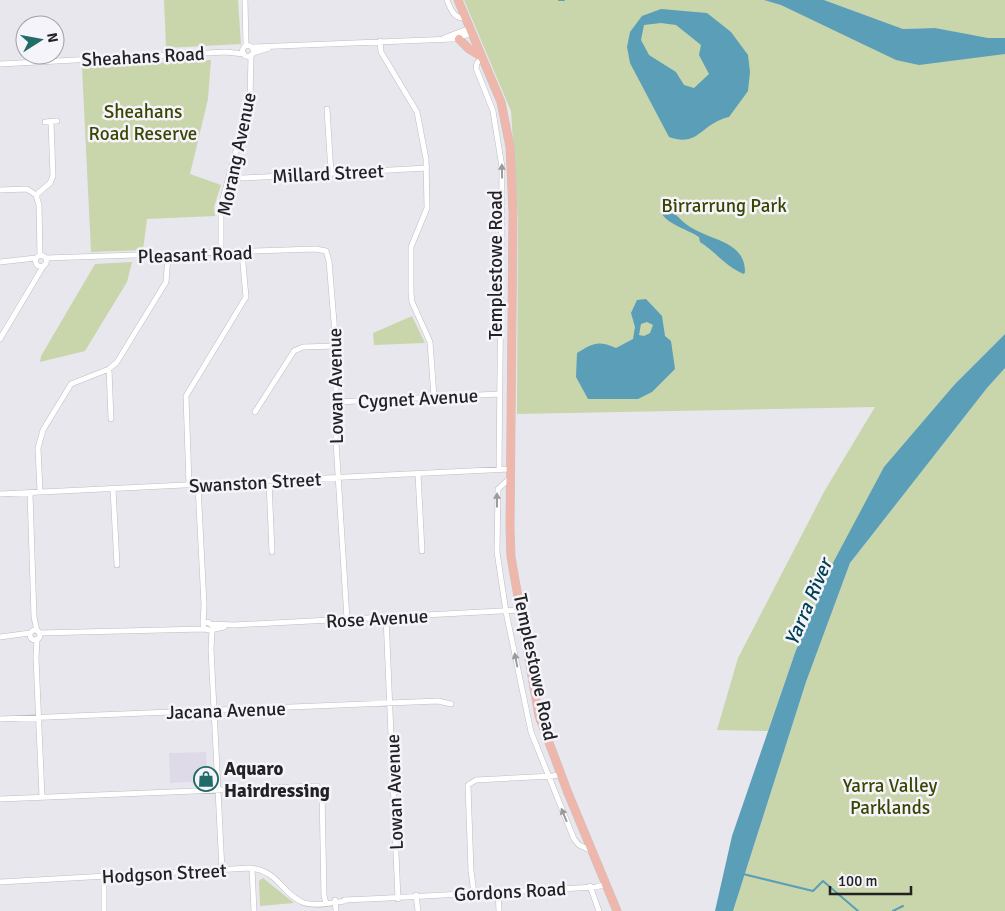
<svg xmlns="http://www.w3.org/2000/svg" width="1005" height="911" viewBox="0 0 1005 911" font-family="Signika,sans-serif">
<style>
.built{fill:#dedae8}
.green{fill:#c9d5ab}
.water{fill:#5a9eb8;fill-rule:evenodd}
.lines{fill:none;stroke-linecap:round;stroke-linejoin:round}
.stream{stroke:#5a9eb8;stroke-width:2}
.minor-casing{stroke:#bebcc2;stroke-width:6}
.primary-casing{stroke:#c6c5c6;stroke-width:9}
.minor{stroke:#fff;stroke-width:5}
.primary{stroke:#efb7ab;stroke-width:8}
.oneway{fill:#9c9b9c}
.labels{text-anchor:middle;stroke-width:5;stroke-linejoin:round;paint-order:stroke}
.street-label{font-size:19px;fill:#222123;stroke:#f6f4fb}
.park-label{font-size:19px;fill:#394500;stroke:#f6f4fb}
.poi-label{font-size:19px;font-weight:bold;fill:#222123;stroke:#f6f4fb;text-anchor:start}
.water-label{font-size:20px;font-style:italic;fill:#004053;stroke:#f6f4fb}
</style>
<rect width="100%" height="100%" fill="#e9e7ee"/>
<path class="built" d="M 206,752 L 208,781 L 170,783 L 169,753 Z"/>
<path class="green" d="M 164,0 L 238,0 L 241,44 L 166,48 Z
M 464,0 L 764,0 L 1005,54 L 1005,334 L 955,384 L 938,407 L 826,576 L 814,611 L 796,650 L 768,731 L 717,730 L 738,658 L 825,490 L 875,407 L 517,414 L 518,219 L 511,111 Z
M 824,0 L 1005,0 L 1005,38 L 988,39 L 935,28 L 903,29 Z
M 211,60 L 208,99 L 190,174 L 221,185 L 214,207 L 215,216 L 147,219 L 143,250 L 91,252 L 82,67 Z
M 132,262 L 127,282 L 85,351 L 40,362 L 41,356 L 95,264 Z
M 412,316 L 425,343 L 374,345 L 373,333 Z
M 1005,368 L 1005,911 L 733,911 L 806,682 L 850,563 L 987,388 Z
M 263,878 L 294,903 L 260,906 L 259,881 Z"/>
<path class="water" d="M 764,0 L 824,0 L 903,29 L 935,28 L 988,38 L 1005,38 L 1005,54 L 919,65 L 896,60 L 781,5 Z
M 661,9 L 707,13 L 731,32 L 748,55 L 750,72 L 748,91 L 729,117 C 701,123 699,148 669,137 L 630,63 L 627,47 L 630,32 L 642,16 ZM 661,23 L 676,25 L 701,45 L 699,55 L 709,74 L 694,88 L 684,85 L 676,72 L 649,55 L 641,40 L 644,25 Z
M 665,207 C 675,212 678,218 686,224 C 707,241 745,239 745,272 L 744,274 C 726,267 716,252 700,242 L 699,237 C 687,229 666,224 661,212 Z
M 646,299 L 662,316 L 665,336 L 671,341 L 675,369 L 652,392 L 638,399 L 588,399 L 576,377 L 577,353 C 593,343 598,340 616,348 L 633,339 L 635,327 L 631,313 L 637,300 ZM 647,322 L 653,325 L 650,333 L 644,336 L 639,335 L 641,324 Z
M 1005,334 L 1005,368 L 987,388 L 850,563 L 806,682 L 733,911 L 715,911 L 732,836 L 796,650 L 814,611 L 826,576 L 884,467 L 955,384 Z"/>
<g class="lines">
<path class="stream" d="M 559,0 L 564,0
M 743,874 L 813,891 L 823,881 L 858,911
M 893,911 L 903,906"/>
<defs>
<path id="minor" d="M 245,0 L 246,46
M 447,0 C 451,10 454,19 466,18
M 444,38 L 470,28
M 380,41 L 381,52 L 417,112 L 426,159 L 427,208 L 411,247 L 411,293 L 412,302 L 430,342 L 434,397
M242.5 51a5.5 5.5 0 1 1 11 0a5.5 5.5 0 1 1-11 0Z
M 252,47 L 453,39 L 472,33
M 253,53 L 269,48
M 482,57 L 477,63 L 476,68 L 493,111 L 502,167 L 499,470
M 0,64 L 226,52 L 244,54
M 327,109 L 331,173
M 45,122 L 57,121
M 229,176 L 243,178 L 427,168
M 0,190 L 27,189 L 36,195 L 39,205 L 40,256
M 36,195 L 50,183 L 53,176 L 51,122
M 326,251 L 329,261 L 336,346 L 336,442 L 347,619
M 221,254 L 221,206 L 250,99 L 251,55
M35.5 261a5.5 5.5 0 1 1 11 0a5.5 5.5 0 1 1-11 0Z
M 46,258 L 316,249 L 326,251
M 0,262 L 36,258
M 0,339 L 44,265
M 109,369 L 111,419
M 336,402 L 499,394
M 255,412 L 294,351 L 303,347 L 336,346
M 418,474 L 422,551
M 510,478 L 498,489 L 497,552 L 506,612 L 531,732 L 574,839 L 579,845 L 592,851
M 269,481 L 272,552
M 189,485 L 186,396 L 246,297 L 242,253
M 198,485 L 204,605 L 203,623
M 113,489 L 117,565
M 40,492 L 38,448 L 43,430 L 71,384 L 109,369 L 117,362 L 166,282 L 168,256
M 30,493 L 34,617 L 37,631
M 0,494 L 511,469
M 386,617 L 398,899
M 211,624 L 234,625 L 520,610
M 213,626 L 208,622 L 203,624 L 204,629 L 210,630 L 224,627
M 212,630 L 211,649 L 222,870
M30 635a5 5 0 1 1 10 0a5 5 0 1 1-10 0Z
M 39,633 L 204,629
M 0,637 L 30,633
M 37,639 L 36,658 L 42,797
M 0,719 L 438,701 L 451,704
M 0,799 L 317,786 L 322,793 L 324,896 L 326,903
M 252,868 L 254,911
M 104,876 L 104,911
M 0,882 L 250,868 C 279,871 281,893 302,902 C 313,907 334,903 345,901
M 590,886 L 599,911
M 498,892 L 499,911
M 474,893 L 471,871 L 468,785 L 476,780 L 553,776 L 561,774
M 416,895 L 418,911
M 387,898 L 596,887 L 606,884
M 335,900 L 336,911
M 344,900 L 390,898"/>
<path id="primary" d="M 458,0 L 501,102 L 510,147 L 513,213 L 510,528 L 511,557 L 539,716 L 568,793 L 617,911
M 459,39 L 469,49 L 482,57"/>
</defs>
<use href="#minor" class="minor-casing"/>
<use href="#primary" class="primary-casing"/>
<use href="#minor" class="minor"/>
<use href="#primary" class="primary"/>
</g>
<defs><path id="oneway-solid" d="M-6-.8H1V-3.2L6.5 0L1 3.2V.8H-6Z" transform="scale(1.25)"/></defs>
<g class="oneway">
<use href="#oneway-solid" transform="translate(502 171) rotate(-91)"/>
<use href="#oneway-solid" transform="translate(497 500) rotate(-90)"/>
<use href="#oneway-solid" transform="translate(516 660) rotate(-101)"/>
<use href="#oneway-solid" transform="translate(564 815) rotate(-112)"/>
</g>
<defs>
<symbol id="shop-ring" viewBox="-11 -11 22 22"><circle r="9.5" fill="#f6f4fb" stroke="#226c67" stroke-width="1.5"/><path d="M-5-2.5h2.3a2.7 3.5 0 0 1 5.4 0H5L5.5 6h-11ZM-1.5-2.5h3a1.5 2.3 0 0 0-3 0Z" fill="#226c67"/></symbol>
</defs>
<g fill-rule="evenodd">
<use href="#shop-ring" x="192" y="765" width="28" height="28"/>
</g>
<g class="labels">
<g class="street-label">
<text transform="translate(143 56) rotate(-3)" y="7">Sheahans Road</text>
<text transform="translate(236 154) rotate(-78)" y="7">Morang Avenue</text>
<text transform="translate(328 173) rotate(-3)" y="7">Millard Street</text>
<text transform="translate(195 254) rotate(-2)" y="7">Pleasant Road</text>
<text transform="translate(495 265) rotate(-90)" y="7">Templestowe Road</text>
<text transform="translate(335 386) rotate(-91)" y="7">Lowan Avenue</text>
<text transform="translate(418 398) rotate(-3)" y="7">Cygnet Avenue</text>
<text transform="translate(255 482) rotate(-3)" y="7">Swanston Street</text>
<text transform="translate(377 618) rotate(-3)" y="7">Rose Avenue</text>
<text transform="translate(536 667) rotate(78)" y="7">Templestowe Road</text>
<text transform="translate(226 710) rotate(-2)" y="7">Jacana Avenue</text>
<text transform="translate(394 792) rotate(-92)" y="7">Lowan Avenue</text>
<text transform="translate(164 873) rotate(-3)" y="7">Hodgson Street</text>
<text transform="translate(510 891) rotate(-3)" y="7">Gordons Road</text>
</g>
<g class="park-label">
<text x="143" y="118">Sheahans<tspan x="143" dy="22">Road Reserve</tspan></text>
<text x="724" y="212">Birrarrung Park</text>
<text x="890" y="792">Yarra Valley<tspan x="890" dy="22">Parklands</tspan></text>
</g>
<g class="poi-label">
<text x="224" y="775">Aquaro<tspan x="224" dy="22">Hairdressing</tspan></text>
</g>
<g class="water-label">
<text transform="translate(808 602) rotate(-67)" y="7">Yarra River</text>
</g>
</g>
<g transform="translate(40 40) rotate(79)"><circle r="24" fill="#f6f4fb" stroke="#a1a0a5"/>
<path d="M0-4L9 19L0 12L-9 19Z" fill="#226c67"/>
<text y="-8" font-size="14" font-weight="bold" text-anchor="middle" fill="#222123">N</text>
</g>
<path d="M830 886v8h81v-8" fill="none" stroke="#222123" stroke-width="2.5"/>
<text x="838" y="886" font-size="15" fill="#222123" stroke="#f6f4fb" stroke-width="4" paint-order="stroke">100 m</text>
</svg>
